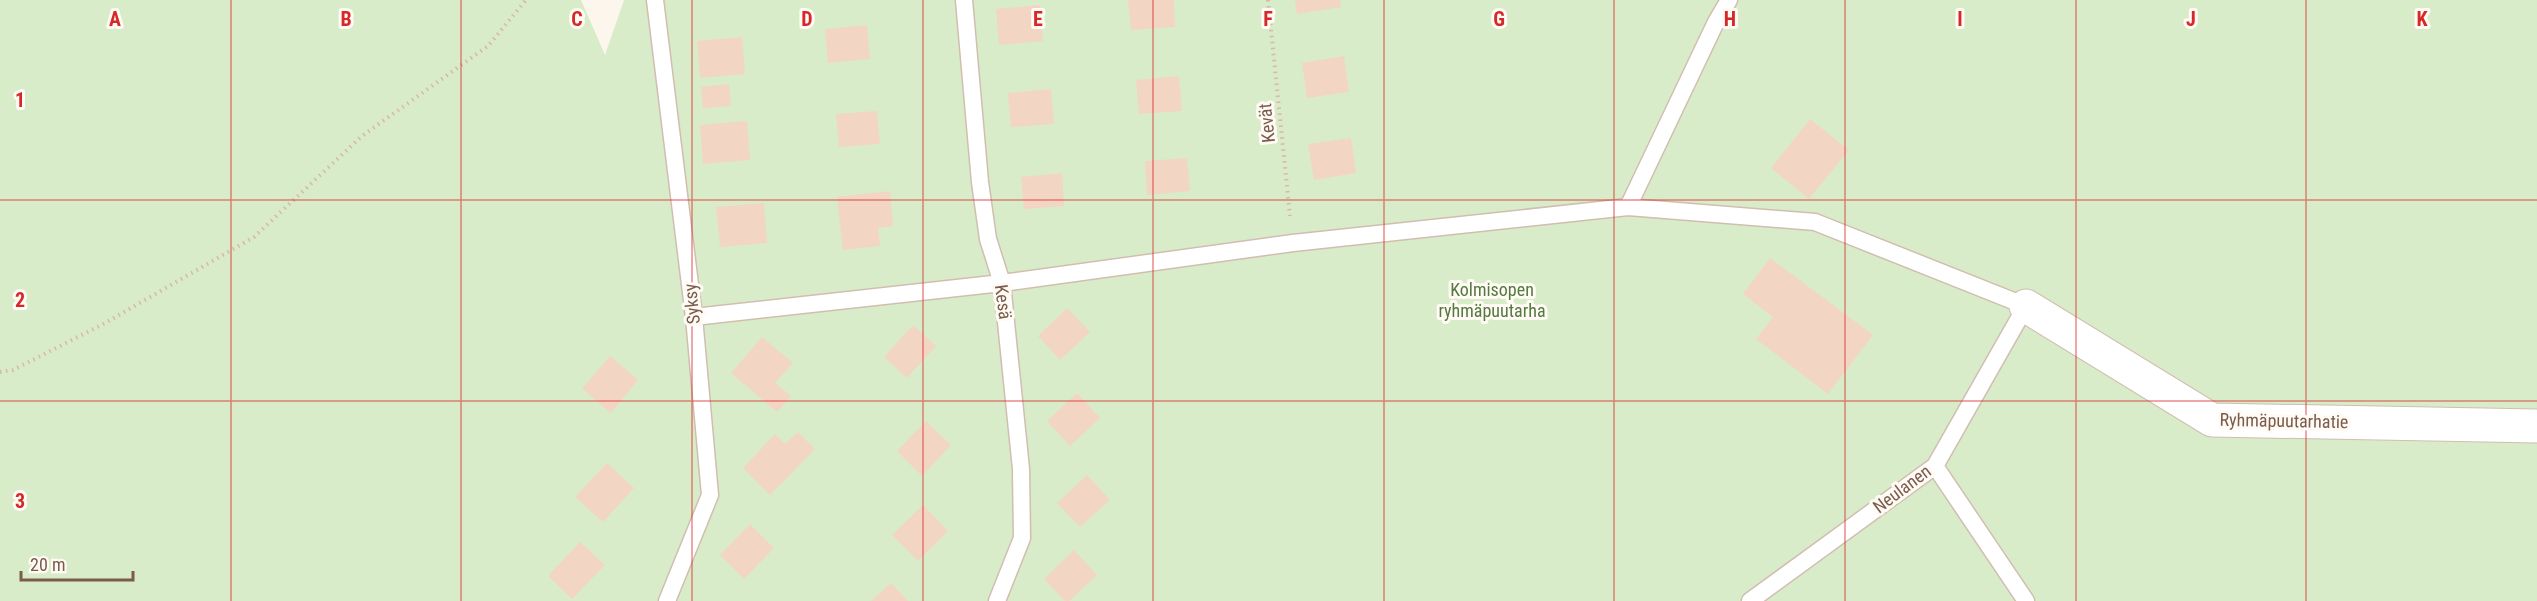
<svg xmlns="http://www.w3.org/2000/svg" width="2537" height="601" viewBox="0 0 2537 601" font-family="'Roboto Condensed',sans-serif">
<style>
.green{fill:#d8ecc9}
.building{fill:#f3d5c3}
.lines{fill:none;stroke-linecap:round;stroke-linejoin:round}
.service-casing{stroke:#d1beb0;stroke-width:19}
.minor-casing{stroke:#d1beb0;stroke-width:35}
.path{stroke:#d9b8a5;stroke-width:4;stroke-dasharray:1.5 4.5;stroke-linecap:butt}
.service{stroke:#fff;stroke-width:16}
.minor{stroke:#fff;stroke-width:33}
.grid{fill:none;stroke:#d62828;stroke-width:1.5;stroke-opacity:0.55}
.labels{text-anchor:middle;stroke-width:6;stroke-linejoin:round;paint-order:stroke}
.street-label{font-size:18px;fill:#7a5c4d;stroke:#fffaf3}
.park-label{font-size:18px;fill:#537a41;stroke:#fffaf3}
.grid-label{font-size:20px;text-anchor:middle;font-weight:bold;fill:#d62828;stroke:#fffaf3;stroke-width:6;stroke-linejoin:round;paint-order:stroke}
</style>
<rect width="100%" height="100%" fill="#fdf6ec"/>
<path class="green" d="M 0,0 L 581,0 L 605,55 L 624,0 L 2537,0 L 2537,601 L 0,601 Z"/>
<path class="building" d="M 1128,0 L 1174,0 L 1175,27 L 1131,30 Z
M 1295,0 L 1340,0 L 1341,7 L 1297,14 Z
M 1040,5 L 1043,41 L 999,45 L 996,9 Z
M 867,25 L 870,59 L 828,63 L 825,29 Z
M 742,37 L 745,74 L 700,78 L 697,41 Z
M 1344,56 L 1349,92 L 1307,98 L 1302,63 Z
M 1179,76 L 1182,111 L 1139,114 L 1136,80 Z
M 729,84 L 731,106 L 703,108 L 701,87 Z
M 1051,89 L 1054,124 L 1011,127 L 1008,93 Z
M 877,111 L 880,144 L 839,147 L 836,114 Z
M 1810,119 L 1849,150 L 1809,199 L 1771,168 Z
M 747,121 L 750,160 L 703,164 L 700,125 Z
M 1351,138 L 1356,173 L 1314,180 L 1308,144 Z
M 1187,158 L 1190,191 L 1147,195 L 1145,161 Z
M 1062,173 L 1064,206 L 1024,209 L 1021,177 Z
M 890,191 L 893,226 L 878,228 L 880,246 L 843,250 L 837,197 Z
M 764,203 L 767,243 L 720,247 L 716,207 Z
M 1770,258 L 1873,335 L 1828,394 L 1756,339 L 1773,317 L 1743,294 Z
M 1067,308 L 1090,332 L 1060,360 L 1038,336 Z
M 913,325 L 936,346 L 907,378 L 884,357 Z
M 762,337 L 793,363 L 775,383 L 791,396 L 777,412 L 731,373 Z
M 610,356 L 638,380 L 611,413 L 582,389 Z
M 1077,393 L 1100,418 L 1070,446 L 1047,421 Z
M 926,421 L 951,445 L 922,476 L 897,451 Z
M 798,432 L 815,449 L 770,495 L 743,468 L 775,434 L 785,444 Z
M 607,463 L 634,488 L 603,522 L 575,497 Z
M 1087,475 L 1110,500 L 1080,527 L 1057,503 Z
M 923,505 L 948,531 L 918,561 L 892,535 Z
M 750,524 L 774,548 L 744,579 L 720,555 Z
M 580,542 L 605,565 L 572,599 L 548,576 Z
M 1074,550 L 1097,575 L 1069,601 L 1065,601 L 1044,579 Z
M 891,583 L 908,601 L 871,601 Z"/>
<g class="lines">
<defs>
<path id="service" d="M 655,0 L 694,317 L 710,495 L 667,601
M 964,0 L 980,182 L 988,239 L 1002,283 L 1021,469 L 1022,538 L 997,601
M 1628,207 L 1815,222 L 2026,306 L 1935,466 L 1750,601
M 694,317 L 1002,283 L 1293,243 L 1628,207 L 1716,22 L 1729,0
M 1935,466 L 2026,601"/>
<path id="minor" d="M 2026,306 L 2212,420 L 2537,426"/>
</defs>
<use href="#service" class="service-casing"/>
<use href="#minor" class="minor-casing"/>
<path class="path" d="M 1268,0 L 1290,216
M 0,372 L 13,370 L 107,322 L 254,237 L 362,136 L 488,46 L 526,0"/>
<use href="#service" class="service"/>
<use href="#minor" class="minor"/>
</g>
<path class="grid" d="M 231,0 L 231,601M 461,0 L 461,601M 692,0 L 692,601M 923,0 L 923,601M 1153,0 L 1153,601M 1384,0 L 1384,601M 1614,0 L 1614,601M 1845,0 L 1845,601M 2076,0 L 2076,601M 2306,0 L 2306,601M 0,200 L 2537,200M 0,401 L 2537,401"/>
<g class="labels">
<g class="street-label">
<text transform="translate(1267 123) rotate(-96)" y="6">Kevät</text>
<text transform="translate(1003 302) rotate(82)" y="6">Kesä</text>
<text transform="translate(692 304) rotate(-96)" y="6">Syksy</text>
<text transform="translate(2284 421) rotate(1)" y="6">Ryhmäpuutarhatie</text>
<text transform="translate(1902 489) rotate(-37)" y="6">Neulanen</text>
</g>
<g class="park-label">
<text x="1492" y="296">Kolmisopen<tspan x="1492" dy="21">ryhmäpuutarha</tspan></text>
</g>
</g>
<g class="grid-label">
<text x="115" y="26">A</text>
<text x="346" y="26">B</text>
<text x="577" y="26">C</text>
<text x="807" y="26">D</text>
<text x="1038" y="26">E</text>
<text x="1268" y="26">F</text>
<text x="1499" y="26">G</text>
<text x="1730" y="26">H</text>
<text x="1960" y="26">I</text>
<text x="2191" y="26">J</text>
<text x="2422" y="26">K</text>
<text x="20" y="107">1</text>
<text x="20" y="307">2</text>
<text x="20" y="508">3</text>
</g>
<path d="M21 571v9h112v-9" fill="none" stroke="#7a5c4d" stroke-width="3"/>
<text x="30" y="571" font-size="18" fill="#7a5c4d" stroke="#fffaf3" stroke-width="4.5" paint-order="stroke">20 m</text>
</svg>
